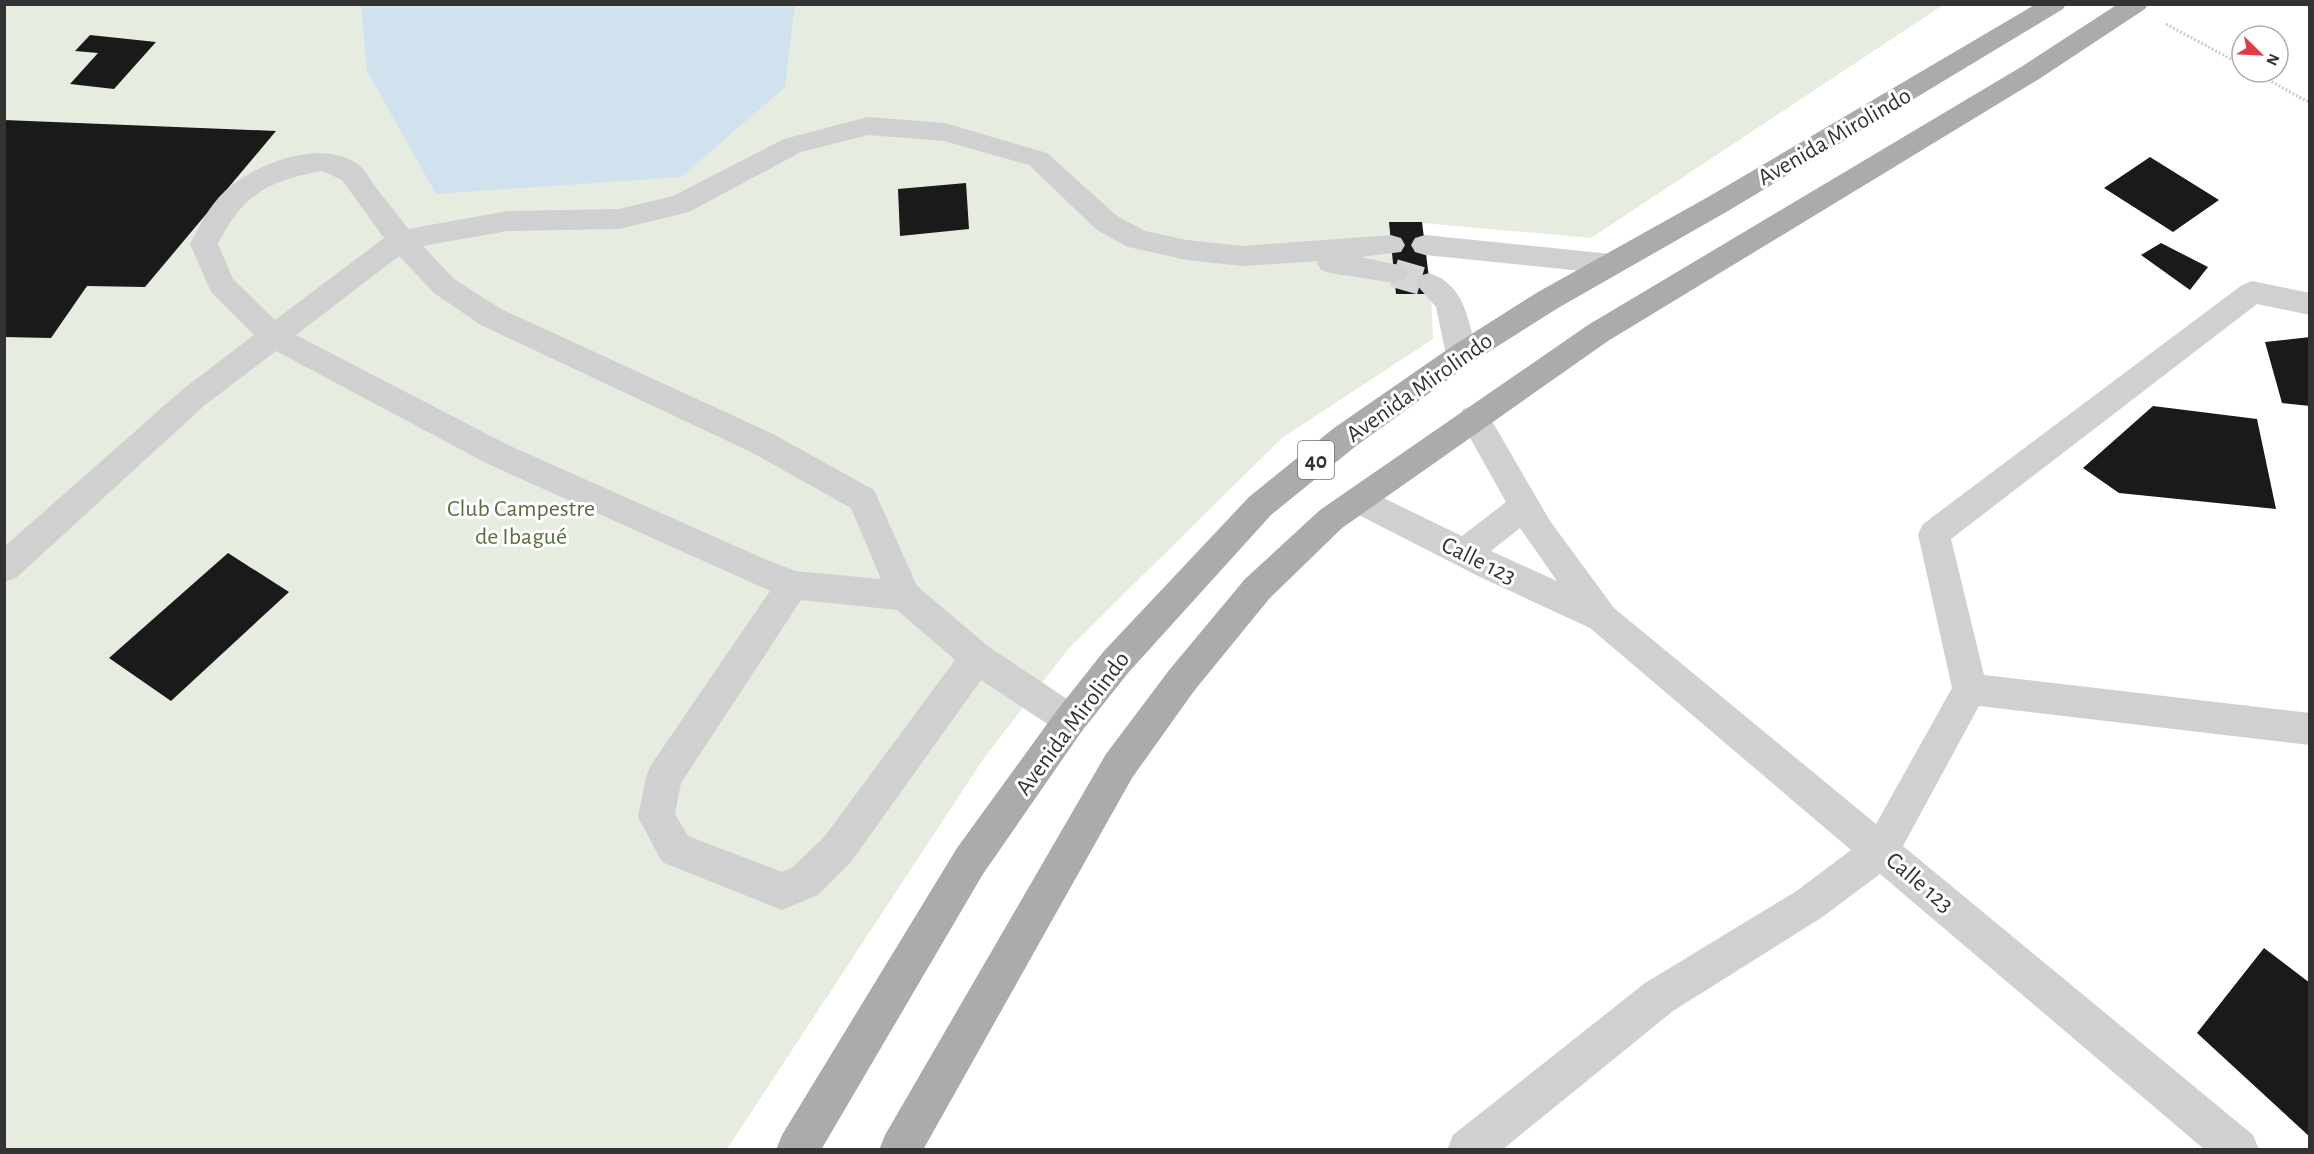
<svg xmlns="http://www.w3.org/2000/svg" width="2314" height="1154" viewBox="0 0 2314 1154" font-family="'Alegreya Sans',sans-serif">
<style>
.green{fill:#e6ecdf}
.water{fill:#cfe2ee}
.building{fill:#1a1a1a}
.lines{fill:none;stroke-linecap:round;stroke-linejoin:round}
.minor-tunnel{stroke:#d6d6d6;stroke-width:28;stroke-dasharray:28 14;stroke-linecap:butt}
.path{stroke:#cdcdcd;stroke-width:3;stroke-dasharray:2 2;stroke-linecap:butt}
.minor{fill:#d0d0d0;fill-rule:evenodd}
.major{fill:#ababab;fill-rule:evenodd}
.labels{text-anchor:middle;stroke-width:6;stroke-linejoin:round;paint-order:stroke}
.shield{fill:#fff;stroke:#707070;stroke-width:1.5}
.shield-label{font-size:22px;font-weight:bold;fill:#333}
.street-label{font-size:24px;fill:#333;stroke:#fff}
.park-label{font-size:24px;fill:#56703f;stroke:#fff}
</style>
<rect width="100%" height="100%" fill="#fff"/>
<path class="green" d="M 5,5 L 1943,5 L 1591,238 L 1422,223 L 1431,294 L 1433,339 L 1282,438 L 1068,649 L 984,758 L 727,1149 L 5,1150 Z"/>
<path class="water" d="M 361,5 L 361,4 L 795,5 L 785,87 L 681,177 L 436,194 L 367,71 Z"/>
<path class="building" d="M 90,35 L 156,42 L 114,89 L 70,84 L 98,53 L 75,51 Z
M 4,120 L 276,131 L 145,287 L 87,286 L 51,338 L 4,337 Z
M 2150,157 L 2219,200 L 2173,232 L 2104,188 Z
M 966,183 L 969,229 L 900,236 L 898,189 Z
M 1389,222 L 1422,222 L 1431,294 L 1396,294 Z
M 2161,243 L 2208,267 L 2190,290 L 2141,255 Z
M 2310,337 L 2310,406 L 2282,403 L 2265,342 Z
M 2153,406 L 2257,419 L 2276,509 L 2119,493 L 2083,468 Z
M 228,553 L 289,592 L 171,701 L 109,658 Z
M 2264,948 L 2310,983 L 2310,1137 L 2197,1033 Z"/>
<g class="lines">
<path class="minor-tunnel" d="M 1394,273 L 1429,283"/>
<path class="path" d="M 2166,24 L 2242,65
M 2254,72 L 2310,103"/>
<path class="minor" d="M 868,117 L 945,123 L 1047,153 L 1117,216 L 1145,231 L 1187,240 L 1243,246 L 1391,235 L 1401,238 L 1405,245 L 1401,252 L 1360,257 L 1404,266 L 1408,273 L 1404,280 L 1394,283 L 1331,273 L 1321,270 L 1317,263 L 1318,261 L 1243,266 L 1187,260 L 1128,247 L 1097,230 L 1029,165 L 944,141 L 868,135 L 801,152 L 691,211 L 681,214 L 619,229 L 507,231 L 423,246 L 454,279 L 501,309 L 773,434 L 874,490 L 917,586 L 989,647 L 1082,709 L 1088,720 L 1082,731 L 1070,736 L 1058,731 L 981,680 L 851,862 L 818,895 L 782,910 L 662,862 L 638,817 L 646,777 L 651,765 L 770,591 L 486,463 L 276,351 L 205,405 L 16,578 L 4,582 L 4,547 L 183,389 L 254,335 L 211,292 L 190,244 C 200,225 209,206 225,191 C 256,163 324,137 360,166 C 366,171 370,179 374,185 C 385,199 397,214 408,229 L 507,211 L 619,209 L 673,196 L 784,139 ZM 322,171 L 342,180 L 384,238 L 275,320 L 233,279 L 218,244 C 242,195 269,180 322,171 ZM 399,256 L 434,293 L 481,325 L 751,452 L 851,508 L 881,579 L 795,571 L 760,557 L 508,445 L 296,335 ZM 801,600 L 897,610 L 955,660 L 825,836 L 792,868 L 782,872 L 688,836 L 675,814 L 681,783 Z
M 1425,235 L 1611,254 L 1621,257 L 1625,264 L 1621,271 L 1611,274 L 1425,255 L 1415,252 L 1411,245 L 1415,238 Z
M 1429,273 C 1465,284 1470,323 1476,355 L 1471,363 L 1461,366 L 1451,363 L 1446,355 L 1436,307 L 1415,283 L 1419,276 Z
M 2252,281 L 2310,293 L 2310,315 L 2257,304 L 1951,539 L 1984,675 L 2310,713 L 2310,745 L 1979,706 L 1903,846 L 2253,1135 L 2259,1150 L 2205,1150 L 1880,874 L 1821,918 L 1673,1011 L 1502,1150 L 1447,1150 L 1453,1135 L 1645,983 L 1795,892 L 1851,850 L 1590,628 L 1480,577 L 1347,509 L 1342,500 L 1347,491 L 1358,487 L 1369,491 L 1462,536 L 1506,502 L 1459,418 L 1463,409 L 1474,406 L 1485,409 L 1550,521 L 1614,608 L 1876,824 L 1952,688 L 1918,534 L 1923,524 L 2242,285 ZM 1520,528 L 1557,581 L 1491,551 Z"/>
<path class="major" d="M 2036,4 L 2066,4 L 2063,9 L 1728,211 L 1558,308 L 1471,363 L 1356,446 L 1271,515 L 1128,673 L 1082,731 L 983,874 L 821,1150 L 776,1150 L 782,1135 L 957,848 L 1058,709 L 1104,651 L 1249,497 L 1334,428 L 1451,347 L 1538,292 L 1708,197 Z
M 2118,4 L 2148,4 L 2145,9 L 2039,79 L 1608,341 L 1342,528 L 1269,599 L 1194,691 L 1132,778 L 923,1150 L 879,1150 L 885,1135 L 1106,754 L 1170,669 L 1245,579 L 1320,510 L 1588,325 L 2021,67 Z"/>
</g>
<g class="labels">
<rect class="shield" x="1298" y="441" width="36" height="38" rx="4.5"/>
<g class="shield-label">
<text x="1316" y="468">40</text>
</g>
<g class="street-label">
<text transform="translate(1834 136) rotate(-30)" y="8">Avenida Mirolindo</text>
<text transform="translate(1419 387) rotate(-35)" y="8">Avenida Mirolindo</text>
<text transform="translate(1479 560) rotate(26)" y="8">Calle 123</text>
<text transform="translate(1072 723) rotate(-53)" y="8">Avenida Mirolindo</text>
<text transform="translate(1920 882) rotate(40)" y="8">Calle 123</text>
</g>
<g class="park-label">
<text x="521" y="516">Club Campestre<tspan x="521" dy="28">de Ibagué</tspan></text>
</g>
</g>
<rect width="2314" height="1154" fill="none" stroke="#333333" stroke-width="12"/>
<g transform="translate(2260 54) rotate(114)"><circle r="28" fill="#ffffff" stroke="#adadad" stroke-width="1.5"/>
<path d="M0-4.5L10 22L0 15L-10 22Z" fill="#e63946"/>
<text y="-9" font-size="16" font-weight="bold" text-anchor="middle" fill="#333333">N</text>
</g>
</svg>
